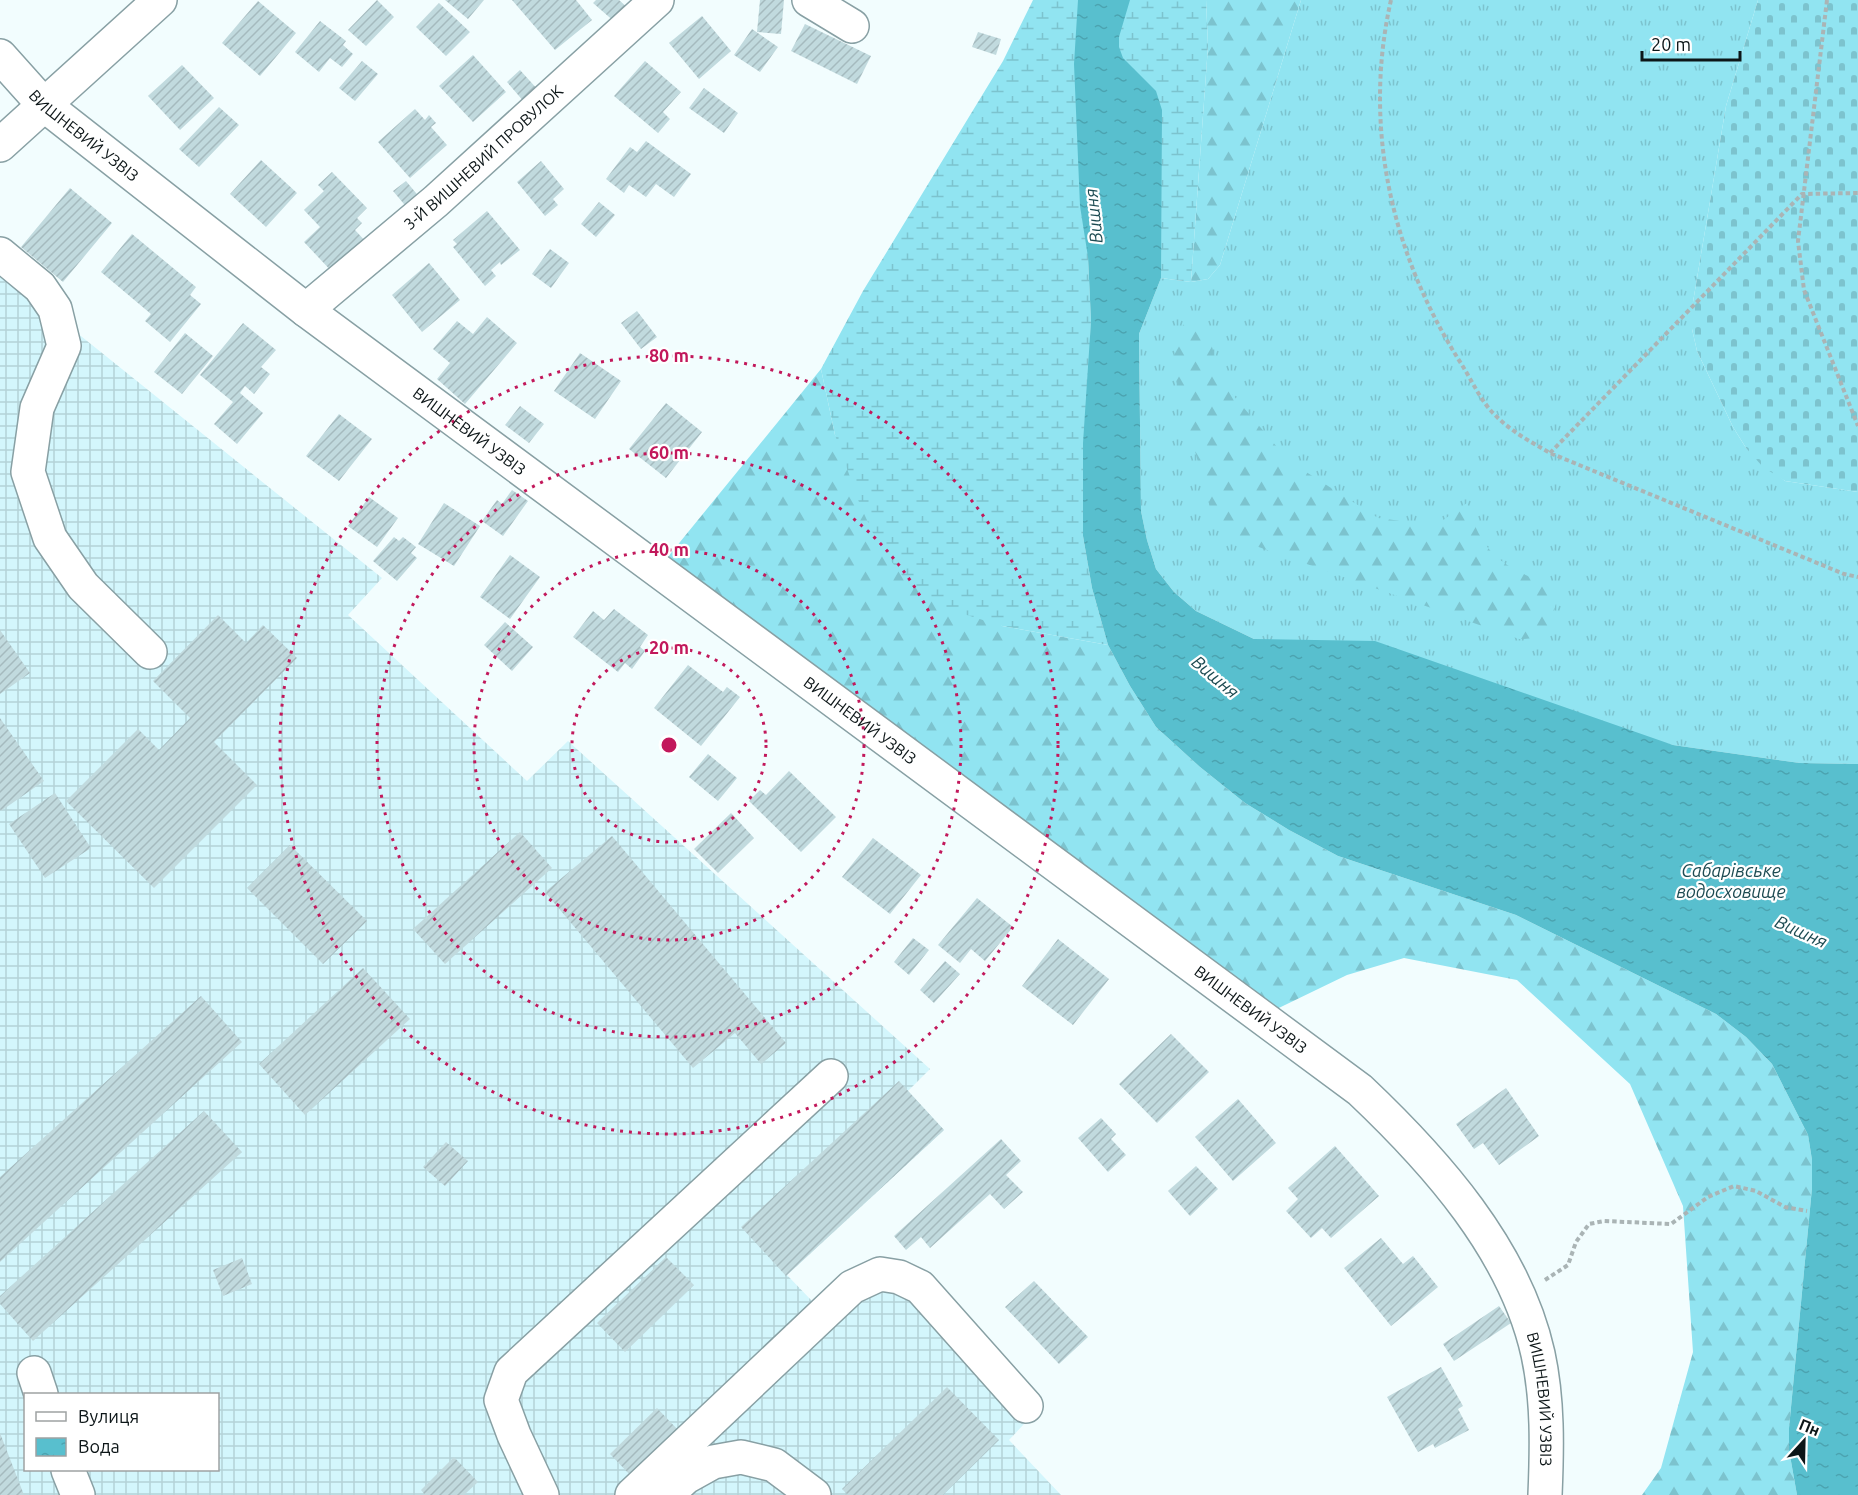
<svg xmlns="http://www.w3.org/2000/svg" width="1858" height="1495" viewBox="0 0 1858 1495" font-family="Ubuntu,sans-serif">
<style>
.industrial{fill:url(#industrial-grid);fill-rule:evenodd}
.grass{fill:url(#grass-tufts)}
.forest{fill:url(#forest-firs)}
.wetland{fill:url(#wetland-marsh)}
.cemetery{fill:url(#cemetery-stones)}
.water{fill:url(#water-ripples)}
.building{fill:url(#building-hatch)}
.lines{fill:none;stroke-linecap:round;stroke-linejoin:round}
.minor-casing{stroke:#88a0a4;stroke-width:36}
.path{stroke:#aab4b5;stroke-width:4;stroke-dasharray:4.5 3;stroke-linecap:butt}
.minor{stroke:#fff;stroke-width:33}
.ring{fill:none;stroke:#c2185b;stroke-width:3;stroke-dasharray:3 6}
.labels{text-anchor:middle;stroke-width:4.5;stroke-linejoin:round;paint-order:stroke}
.street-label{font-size:16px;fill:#0d1618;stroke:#fff}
.water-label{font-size:18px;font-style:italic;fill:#1d4b52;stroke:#fff}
.centre{fill:#c2185b;stroke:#fff;stroke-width:3}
.ring-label{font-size:18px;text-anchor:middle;font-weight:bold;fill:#c2185b;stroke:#fff;stroke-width:4.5;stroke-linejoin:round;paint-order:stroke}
</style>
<defs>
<pattern id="industrial-grid" width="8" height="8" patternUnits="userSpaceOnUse" patternTransform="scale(1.5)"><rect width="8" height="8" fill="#d3f6fc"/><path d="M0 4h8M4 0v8" fill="none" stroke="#b4d2d7"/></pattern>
<pattern id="grass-tufts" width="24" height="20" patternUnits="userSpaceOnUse" patternTransform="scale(1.5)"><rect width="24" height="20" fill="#91e4f1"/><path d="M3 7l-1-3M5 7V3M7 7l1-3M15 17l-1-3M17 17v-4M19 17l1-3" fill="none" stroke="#7cc3ce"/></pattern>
<pattern id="forest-firs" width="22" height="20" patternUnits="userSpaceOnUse" patternTransform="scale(1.5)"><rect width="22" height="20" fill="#91e4f1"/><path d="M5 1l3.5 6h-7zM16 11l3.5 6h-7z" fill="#7cc3ce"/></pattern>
<pattern id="wetland-marsh" width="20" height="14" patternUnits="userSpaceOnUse" patternTransform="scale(1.5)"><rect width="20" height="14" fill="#91e4f1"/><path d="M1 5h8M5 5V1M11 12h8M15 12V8" fill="none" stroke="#7cc3ce"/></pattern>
<pattern id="cemetery-stones" width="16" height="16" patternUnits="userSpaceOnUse" patternTransform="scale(1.5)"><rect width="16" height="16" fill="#91e4f1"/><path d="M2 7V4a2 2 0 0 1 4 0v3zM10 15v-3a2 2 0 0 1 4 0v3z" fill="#7cc3ce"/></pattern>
<pattern id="water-ripples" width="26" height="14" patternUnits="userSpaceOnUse" patternTransform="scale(1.5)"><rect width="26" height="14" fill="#58bfce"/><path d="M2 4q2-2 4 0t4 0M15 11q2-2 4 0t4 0" fill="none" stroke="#4ba3b0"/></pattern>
<pattern id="building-hatch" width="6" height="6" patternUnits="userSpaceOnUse" patternTransform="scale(1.5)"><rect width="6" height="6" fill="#c1dade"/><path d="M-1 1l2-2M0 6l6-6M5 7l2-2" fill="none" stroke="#a5babe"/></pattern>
</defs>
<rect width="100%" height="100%" fill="#f2fdfe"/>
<path class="industrial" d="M 0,271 L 382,578 L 348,615 L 527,781 L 568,741 L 930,1069 L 908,1091 L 944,1130 L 787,1275 L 812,1301 L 614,1495 L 0,1495 ZM 26,1394 L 218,1394 L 218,1470 L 26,1470 Z
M 876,1291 L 893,1291 L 913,1297 L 1024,1424 L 1009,1440 L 1061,1495 L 646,1495 L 857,1297 Z"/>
<path class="grass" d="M 1301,0 L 1758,0 L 1726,106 L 1692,308 L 1692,329 L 1697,351 L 1733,427 L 1746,448 L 1785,481 L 1858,492 L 1858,764 L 1800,763 L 1673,745 L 1254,639 L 1196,611 L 1174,592 L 1156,569 L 1147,540 L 1141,511 L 1139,334 L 1161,278 L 1191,282 L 1208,279 L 1220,265 Z"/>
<path class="forest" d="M 1206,0 L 1301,0 L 1220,265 L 1208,279 L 1191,282 L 1208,46 Z
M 1196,317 L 1207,326 L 1216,363 L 1232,394 L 1289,461 L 1378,518 L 1409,522 L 1442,521 L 1467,503 C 1483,559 1507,569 1559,588 C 1552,617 1554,640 1519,639 L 1239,540 L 1223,526 L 1210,507 L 1172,365 L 1181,328 L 1188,319 Z
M 821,369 L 835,435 L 1002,626 L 1108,645 L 1130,686 L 1156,727 L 1200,767 L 1245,803 L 1289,830 L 1338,856 L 1516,915 L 1716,1014 L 1746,1037 L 1772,1064 L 1808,1135 L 1812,1160 L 1812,1188 L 1789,1428 L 1789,1450 L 1797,1495 L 1642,1495 L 1661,1468 L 1693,1352 L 1683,1206 L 1630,1084 L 1517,980 L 1404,958 L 1347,975 L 1262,1016 L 658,569 Z"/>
<path class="wetland" d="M 1033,0 L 1206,0 L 1208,46 L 1191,282 L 1161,278 L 1145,248 L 1088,257 L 1091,321 L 1083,536 L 1092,588 L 1108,645 L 1002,626 L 951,610 L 907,582 L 878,544 L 860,505 L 835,435 L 821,369 L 863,291 L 1003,61 Z"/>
<path class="cemetery" d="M 1758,0 L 1858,0 L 1858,492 L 1785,481 L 1763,467 L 1746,448 L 1733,427 L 1697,351 L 1692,329 L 1692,308 L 1726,106 Z"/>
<path class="water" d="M 1078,0 L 1130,0 L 1119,37 L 1119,47 L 1123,58 L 1156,91 L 1162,110 L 1161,278 L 1139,334 L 1141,511 L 1147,540 L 1156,569 L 1174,592 L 1196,611 L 1254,639 L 1375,641 L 1673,745 L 1800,763 L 1858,764 L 1858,1495 L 1797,1495 L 1789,1450 L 1789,1428 L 1812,1188 L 1812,1160 L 1808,1135 L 1772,1064 L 1746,1037 L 1716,1014 L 1516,915 L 1338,856 L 1289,830 L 1245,803 L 1200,767 L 1156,727 L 1130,686 L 1108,645 L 1092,588 L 1083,536 L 1083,443 L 1091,321 L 1088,257 L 1080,206 L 1074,64 Z"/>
<path class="building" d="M 377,0 L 394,17 L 366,46 L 348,30 Z
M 445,0 L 484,0 L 468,19 Z
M 512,0 L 576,0 L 592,20 L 555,50 Z
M 596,0 L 619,0 L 629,9 L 616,23 L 593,3 Z
M 760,0 L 784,0 L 781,34 L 757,32 Z
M 258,1 L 296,33 L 260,76 L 222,43 Z
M 439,3 L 470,32 L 446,56 L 416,27 Z
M 702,16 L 731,51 L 699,79 L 669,43 Z
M 320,21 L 346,41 L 343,45 L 353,54 L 342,67 L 330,58 L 319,72 L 295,52 Z
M 805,24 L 871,56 L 857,84 L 791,51 Z
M 752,29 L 778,47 L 760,72 L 734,55 Z
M 978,32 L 1001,39 L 996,55 L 972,47 Z
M 473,55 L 506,92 L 473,122 L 439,86 Z
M 362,61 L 378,74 L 355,101 L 339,88 Z
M 645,61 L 681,92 L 663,112 L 670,119 L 658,133 L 614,96 Z
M 182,65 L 214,98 L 180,130 L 148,96 Z
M 520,70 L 539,91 L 525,103 L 507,82 Z
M 704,88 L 738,113 L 724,133 L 689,108 Z
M 219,107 L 239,125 L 199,167 L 179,149 Z
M 415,109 L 425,120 L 429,115 L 436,123 L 431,127 L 447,145 L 410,178 L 378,142 Z
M 646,141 L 691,174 L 674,197 L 656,184 L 646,197 L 629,185 L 624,193 L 606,179 L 630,147 L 637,152 Z
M 261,160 L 297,193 L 266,227 L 230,194 Z
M 541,161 L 564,189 L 553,199 L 558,205 L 545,216 L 517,182 Z
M 332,172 L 367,208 L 357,218 L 362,223 L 355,230 L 368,244 L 335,275 L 304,242 L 320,227 L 304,210 L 324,191 L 318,185 Z
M 406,181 L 421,199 L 409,210 L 393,191 Z
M 70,188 L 112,223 L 63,282 L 21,247 Z
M 599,202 L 615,215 L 596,237 L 581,224 Z
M 487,211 L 520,250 L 501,265 L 500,262 L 491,270 L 496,276 L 485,286 L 453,247 L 457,244 L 453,240 Z
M 132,234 L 196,287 L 190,295 L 201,304 L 170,342 L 145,321 L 151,314 L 101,272 Z
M 550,249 L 569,263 L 551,288 L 532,274 Z
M 429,263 L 460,300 L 422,332 L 392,295 Z
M 637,311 L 657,337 L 641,349 L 621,323 Z
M 487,317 L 517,343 L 465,404 L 437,379 L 450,363 L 433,349 L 457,321 L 473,334 Z
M 243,323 L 276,350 L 261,367 L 270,374 L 254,394 L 245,386 L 240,393 L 263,413 L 237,444 L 214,424 L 233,402 L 200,375 Z
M 185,333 L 213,356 L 182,394 L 154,372 Z
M 580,353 L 621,381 L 595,419 L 554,391 Z
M 666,403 L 702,432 L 666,478 L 629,449 Z
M 520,406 L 544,424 L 529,443 L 505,425 Z
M 339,414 L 372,439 L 339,481 L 306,456 Z
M 512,490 L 528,501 L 503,536 L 482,521 L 497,500 L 502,504 Z
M 369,497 L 398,518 L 377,547 L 348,526 Z
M 444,503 L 480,526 L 454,566 L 418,544 Z
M 394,537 L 399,541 L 403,537 L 416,547 L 411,553 L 417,558 L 397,581 L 373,561 Z
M 510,555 L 540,577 L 510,619 L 480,597 Z
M 614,609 L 648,635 L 640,647 L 645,651 L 632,669 L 625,663 L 618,672 L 573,637 L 593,611 L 604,620 Z
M 218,615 L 246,643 L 263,625 L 297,658 L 214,742 L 257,785 L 154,888 L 66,801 L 138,729 L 159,750 L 190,718 L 153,681 Z
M 505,622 L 533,647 L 512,671 L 484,645 Z
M 0,630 L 30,673 L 0,694 Z
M 688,665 L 723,692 L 727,687 L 740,697 L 701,746 L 654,708 Z
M 0,718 L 44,781 L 1,811 L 0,809 Z
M 708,754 L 737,778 L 718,801 L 689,777 Z
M 789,771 L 836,817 L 801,852 L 749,801 L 760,790 L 766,795 Z
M 55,793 L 91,848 L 45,878 L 9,824 Z
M 731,813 L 754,838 L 718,873 L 694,849 Z
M 520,832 L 552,868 L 445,964 L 413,929 Z
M 612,836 L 786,1043 L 761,1064 L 735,1033 L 693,1068 L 545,892 Z
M 873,838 L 921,875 L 890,914 L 842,877 Z
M 290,845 L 367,921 L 323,964 L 247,888 Z
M 977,898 L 1013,927 L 985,961 L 971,949 L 960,963 L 938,945 Z
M 913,938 L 929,950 L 909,975 L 894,962 Z
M 1058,939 L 1109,979 L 1073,1025 L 1022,986 Z
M 945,961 L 960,974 L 934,1003 L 920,990 Z
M 363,968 L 410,1019 L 305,1115 L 259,1064 Z
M 201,996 L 242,1042 L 0,1262 L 0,1177 Z
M 1171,1034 L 1209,1072 L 1157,1123 L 1119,1084 Z
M 899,1081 L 944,1130 L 786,1276 L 741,1227 Z
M 1506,1088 L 1539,1136 L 1499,1165 L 1483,1143 L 1474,1149 L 1456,1124 Z
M 1238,1099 L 1276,1143 L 1233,1181 L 1195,1137 Z
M 204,1111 L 242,1152 L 33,1341 L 0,1304 L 0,1296 Z
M 1101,1118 L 1116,1134 L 1111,1139 L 1126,1155 L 1108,1172 L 1078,1138 Z
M 1001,1139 L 1021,1161 L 1006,1175 L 1023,1192 L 1004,1209 L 990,1194 L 930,1248 L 921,1237 L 906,1250 L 894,1236 Z
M 446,1142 L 468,1161 L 445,1186 L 423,1167 Z
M 1335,1146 L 1379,1196 L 1331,1238 L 1322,1228 L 1311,1238 L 1286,1211 L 1298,1199 L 1288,1188 Z
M 1196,1166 L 1218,1189 L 1190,1216 L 1168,1191 Z
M 1381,1238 L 1403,1264 L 1413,1256 L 1438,1287 L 1391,1326 L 1344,1268 Z
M 666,1257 L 694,1285 L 625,1352 L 597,1323 Z
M 242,1258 L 252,1284 L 223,1296 L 213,1270 Z
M 1034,1281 L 1088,1337 L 1059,1364 L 1005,1307 Z
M 1499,1306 L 1511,1323 L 1454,1361 L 1443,1344 Z
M 1441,1367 L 1463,1406 L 1458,1409 L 1469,1430 L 1435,1448 L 1433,1444 L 1418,1452 L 1387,1397 Z
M 947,1387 L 999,1440 L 943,1495 L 848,1495 L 842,1489 Z
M 657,1408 L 679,1431 L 631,1476 L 610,1454 Z
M 0,1433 L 24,1495 L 0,1495 Z
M 454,1457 L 478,1482 L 464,1495 L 425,1495 L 421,1490 Z"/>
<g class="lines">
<defs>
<g id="minor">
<path d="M 809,0 L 852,26"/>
<path id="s1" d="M 0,56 L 43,104 L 306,310 L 1360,1090 C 1435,1161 1515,1250 1538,1354 C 1548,1400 1547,1448 1545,1495"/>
<path d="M 0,145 L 160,0"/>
<path d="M 0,254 L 40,287 L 55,309 L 64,346 L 37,408 L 28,472 L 50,538 L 83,586 L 150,652"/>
<path id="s2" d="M 306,310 L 436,201 L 657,0"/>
<path d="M 34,1373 L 41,1394"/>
<path d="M 68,1470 L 78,1495"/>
<path d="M 542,1495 L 514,1435 L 501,1400 L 511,1372 L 831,1076"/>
<path d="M 632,1495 L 852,1287 L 880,1274 L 899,1277 L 920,1287 L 1026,1406"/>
<path d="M 666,1495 L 686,1477 L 713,1462 L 741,1457 L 774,1465 L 814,1495"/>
</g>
</defs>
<use href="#minor" class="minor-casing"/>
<path class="path" d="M 1391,0 C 1362,128 1392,256 1462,365 C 1472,381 1481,401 1494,414 C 1510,431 1531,442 1550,453 L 1844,574 L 1858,577
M 1827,0 L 1798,241 L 1804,290 L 1858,426
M 1550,453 L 1802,194 L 1858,193
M 1545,1280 L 1568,1265 L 1576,1242 L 1589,1224 L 1604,1221 L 1671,1224 L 1708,1197 L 1734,1186 L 1756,1191 L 1785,1207 L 1807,1211"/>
<use href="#minor" class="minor"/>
</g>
<g class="ring">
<circle cx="669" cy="745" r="97"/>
<circle cx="669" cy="745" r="195"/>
<circle cx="669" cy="745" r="292"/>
<circle cx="669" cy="745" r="389"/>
</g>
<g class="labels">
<g class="street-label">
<text dy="6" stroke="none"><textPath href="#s1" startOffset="116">ВИШНЕВИЙ УЗВІЗ</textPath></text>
<text dy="6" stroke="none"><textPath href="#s2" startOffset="234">3-Й ВИШНЕВИЙ ПРОВУЛОК</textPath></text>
<text dy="6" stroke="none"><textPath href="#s1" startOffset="602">ВИШНЕВИЙ УЗВІЗ</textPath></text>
<text dy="6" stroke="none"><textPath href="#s1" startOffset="1088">ВИШНЕВИЙ УЗВІЗ</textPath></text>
<text dy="6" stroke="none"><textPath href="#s1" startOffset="1574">ВИШНЕВИЙ УЗВІЗ</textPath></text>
<text dy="6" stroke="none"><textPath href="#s1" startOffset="2078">ВИШНЕВИЙ УЗВІЗ</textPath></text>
</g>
<g class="water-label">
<text transform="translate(1094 216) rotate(-96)" y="6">Вишня</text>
<text transform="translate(1215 677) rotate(40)" y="6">Вишня</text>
<text x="1731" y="877">Сабарівське<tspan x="1731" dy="21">водосховище</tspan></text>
<text transform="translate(1801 932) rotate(24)" y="6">Вишня</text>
</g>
</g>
<circle cx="669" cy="745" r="9" class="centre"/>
<g class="ring-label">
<text x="669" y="362">80 m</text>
<text x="669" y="459">60 m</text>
<text x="669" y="556">40 m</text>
<text x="669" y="654">20 m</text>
</g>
<rect x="24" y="1393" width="195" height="78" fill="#ffffff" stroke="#9ea2a3" stroke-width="1.5"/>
<rect x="36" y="1412" width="30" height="9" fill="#ffffff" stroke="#9ea2a3" stroke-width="1.5"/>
<text x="78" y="1423" font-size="18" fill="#0d1618">Вулиця</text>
<rect x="36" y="1438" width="30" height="18" fill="url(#water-ripples)" stroke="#9ea2a3" stroke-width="1.5"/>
<text x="78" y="1453" font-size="18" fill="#0d1618">Вода</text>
<g transform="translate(1804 1441) rotate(22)" stroke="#ffffff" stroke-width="4.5" paint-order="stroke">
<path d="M0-4.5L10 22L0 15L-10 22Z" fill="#0d1618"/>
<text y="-9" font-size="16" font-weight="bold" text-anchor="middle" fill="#0d1618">Пн</text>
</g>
<path d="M1642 51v9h98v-9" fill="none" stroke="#0d1618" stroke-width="3"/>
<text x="1651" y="51" font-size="18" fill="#0d1618" stroke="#ffffff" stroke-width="4.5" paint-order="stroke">20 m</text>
</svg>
